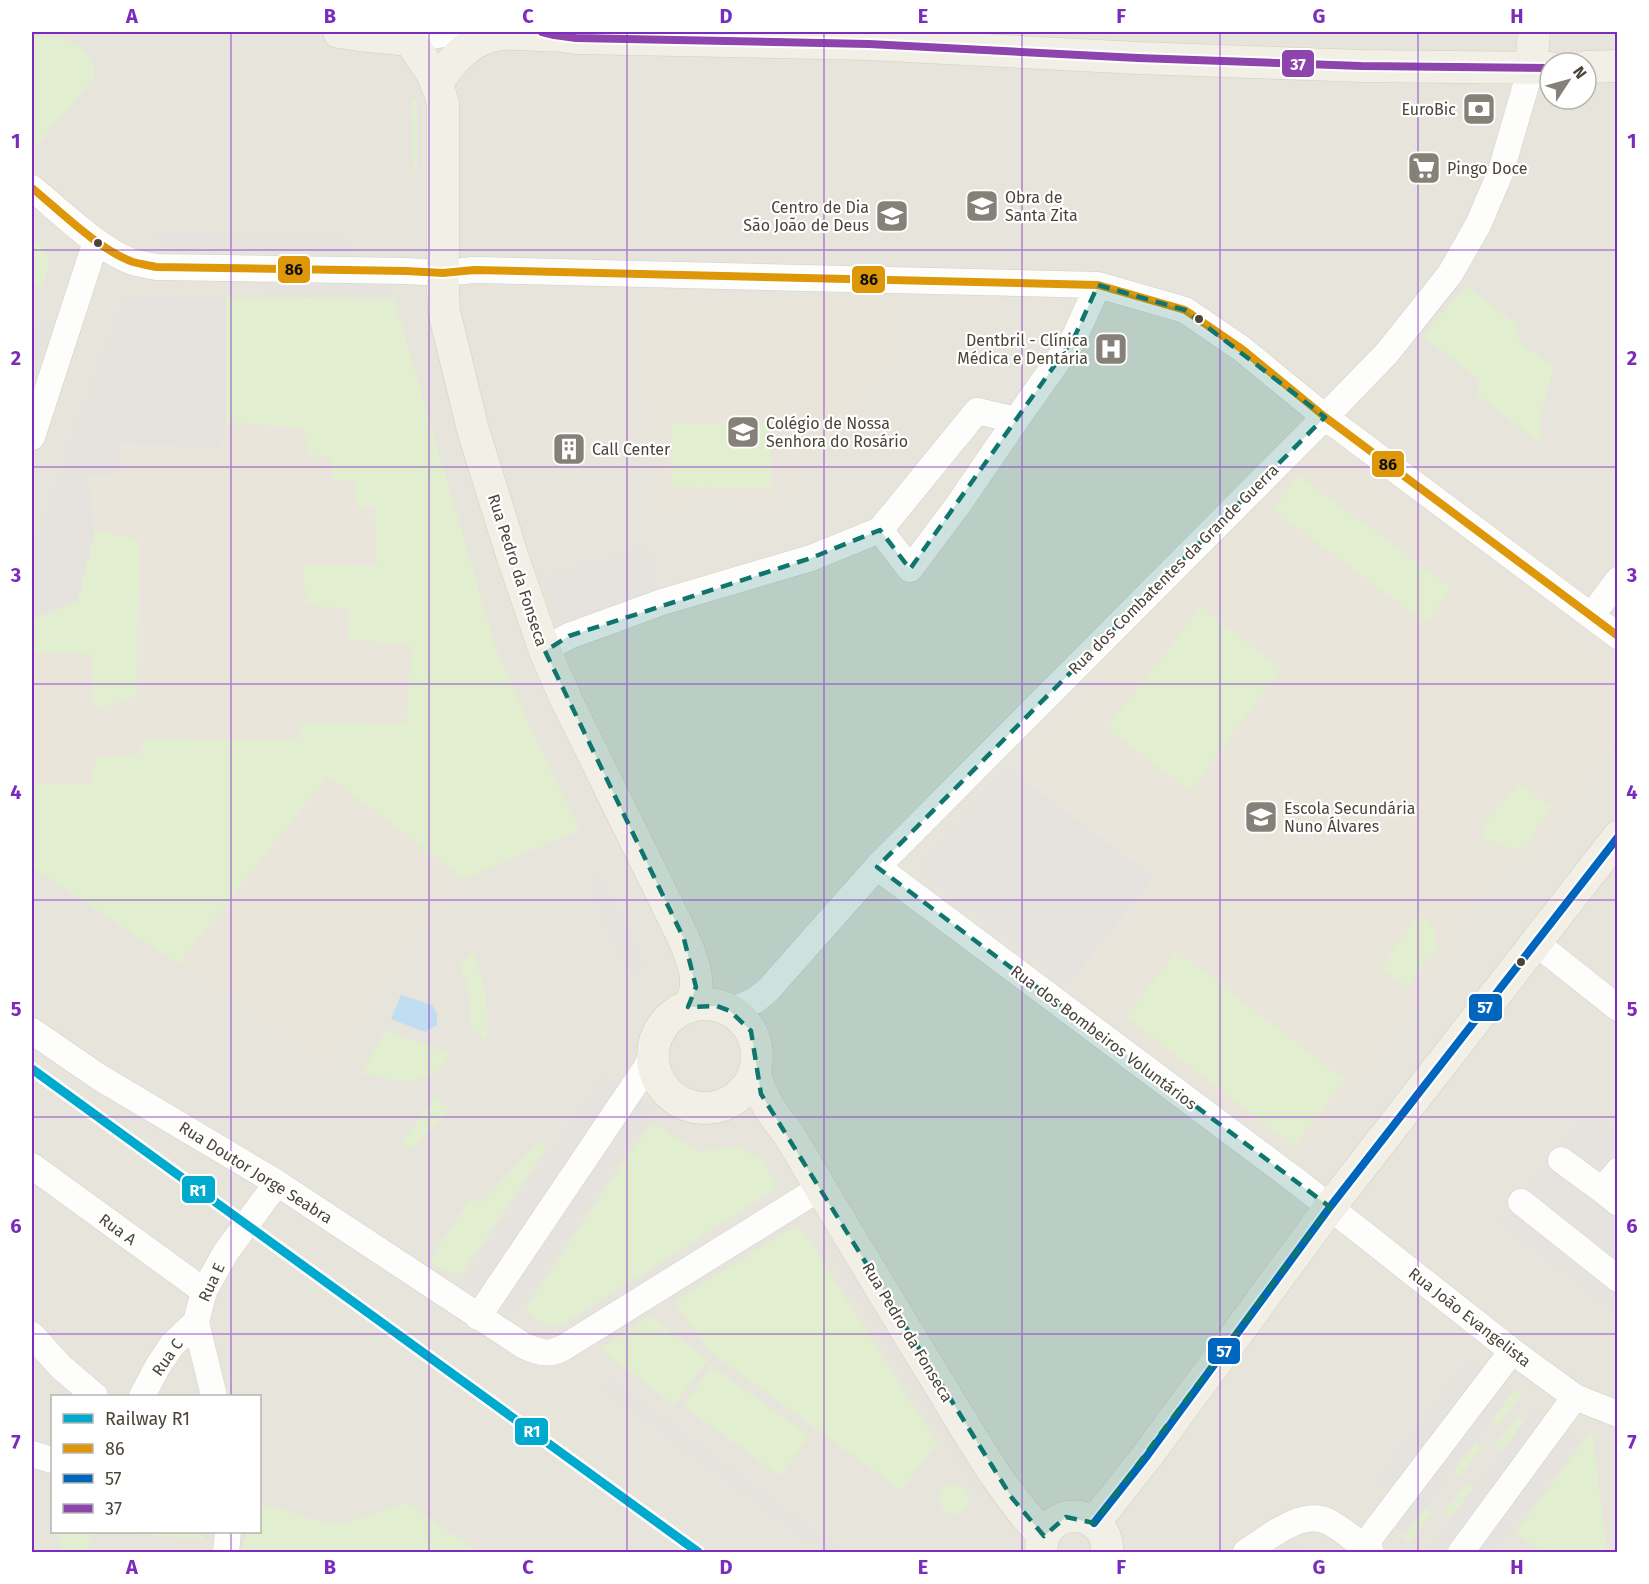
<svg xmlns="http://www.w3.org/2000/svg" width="1649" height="1584" viewBox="0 0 1649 1584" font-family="'Fira Sans',sans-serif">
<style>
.residential{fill:#e7e4dc;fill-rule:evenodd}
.education{fill:#eae5da}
.green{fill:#e1eecf}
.parking{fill:#e6e3df}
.water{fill:#c0ddf1}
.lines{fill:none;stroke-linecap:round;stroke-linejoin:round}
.minor-casing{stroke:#d2d0cb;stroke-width:27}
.major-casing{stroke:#d6cebb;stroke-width:33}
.minor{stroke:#fdfdfc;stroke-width:26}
.major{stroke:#f2efe6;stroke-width:32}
.bus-1-casing{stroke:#fff;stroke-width:12}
.bus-2-casing{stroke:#fff;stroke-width:12}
.bus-3-casing{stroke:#fff;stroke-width:12}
.bus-1{stroke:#dd9709;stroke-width:8}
.bus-2{stroke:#0065bd;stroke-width:8}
.bus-3{stroke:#8e44ad;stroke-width:8}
.rail-1-casing{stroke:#fff;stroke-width:14}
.rail-1{stroke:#00a9ce;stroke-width:9}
.marked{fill:#0f766e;fill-opacity:0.2;stroke:#0f766e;stroke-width:4.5;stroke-dasharray:12 8;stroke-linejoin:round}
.grid{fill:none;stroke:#7b2cbf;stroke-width:1.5;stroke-opacity:0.55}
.bus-dot{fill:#4b4439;stroke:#fff;stroke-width:2}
.labels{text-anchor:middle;stroke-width:4.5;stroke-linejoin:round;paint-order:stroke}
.poi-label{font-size:16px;fill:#4b4439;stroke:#fff;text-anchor:start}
.street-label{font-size:16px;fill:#4b4439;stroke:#fff}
.line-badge{stroke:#fff;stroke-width:2}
.badge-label{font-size:16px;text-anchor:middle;font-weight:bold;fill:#fff}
.pale-badge-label{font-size:16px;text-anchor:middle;font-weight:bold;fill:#111}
.neatline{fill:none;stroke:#7b2cbf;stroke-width:2}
.grid-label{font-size:20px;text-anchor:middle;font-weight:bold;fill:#7b2cbf}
</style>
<rect width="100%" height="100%" fill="#f4f2ee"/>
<path class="residential" d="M 32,32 L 1617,32 L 1617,1552 L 32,1552 ZM 1550,63 L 1586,63 L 1586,99 L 1550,99 ZM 52,1396 L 260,1396 L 260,1532 L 52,1532 Z"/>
<path class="education" d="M 642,289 L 897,301 L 894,361 L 783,505 L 768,503 L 689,502 L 689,513 L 650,512 Z
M 147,296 L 394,299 L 494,642 L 529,724 L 580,830 L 464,879 L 458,883 L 330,1066 L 32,867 L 32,559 L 65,454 L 125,298 Z
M 1335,449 L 1617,665 L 1617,742 L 1527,861 L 1512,859 L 1481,900 L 1453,937 L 1459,950 L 1306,1150 L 1287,1152 L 938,886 L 922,872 L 920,862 L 1004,771 L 1010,771 L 1018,775 L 1031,761 L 1024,750 L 1271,497 L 1299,465 L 1314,452 Z"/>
<path class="green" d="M 32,36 C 54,38 78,36 90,59 C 94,65 95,69 95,77 L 37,145 L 32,143 Z
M 415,99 L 417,102 L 417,168 L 415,169 L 413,167 L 412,101 Z
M 32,240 C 55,252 49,267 43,287 L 32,285 L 33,260 L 32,260 Z
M 1466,286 L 1514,322 L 1521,344 L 1555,366 L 1540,415 L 1541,443 L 1476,394 L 1480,380 L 1422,336 Z
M 226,297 L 394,299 L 494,642 L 529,724 L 580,830 L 464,879 L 328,776 L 178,964 L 32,867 L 32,785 L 92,783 L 96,758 L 140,755 L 144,739 L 298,741 L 304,723 L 406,724 L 412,646 L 349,639 L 350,609 L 307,605 L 302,565 L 377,566 L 374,506 L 356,508 L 355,482 L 334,480 L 330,456 L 308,455 L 304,428 L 226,422 Z
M 672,423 L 772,424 L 771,488 L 671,487 Z
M 1298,475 L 1451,588 L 1426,623 L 1273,510 Z
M 95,531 L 139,539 L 137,696 L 95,710 L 91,654 L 32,653 L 32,620 L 78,600 Z
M 1201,607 L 1281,669 L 1190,791 L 1107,728 Z
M 1519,783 L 1551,806 L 1522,851 L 1504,846 L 1483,837 L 1484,825 Z
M 1416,917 L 1426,918 L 1434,931 L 1437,948 L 1407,986 L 1381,968 Z
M 472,951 C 485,980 490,1009 486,1041 L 470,1026 C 472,1003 469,988 460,967 Z
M 1177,951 L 1345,1080 L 1294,1146 L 1126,1017 Z
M 386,1030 L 451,1054 C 430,1090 396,1082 362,1073 Z
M 435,1096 L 450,1110 L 415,1145 L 408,1149 L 402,1142 Z
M 653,1123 L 699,1152 L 739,1146 L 762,1160 L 776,1184 L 774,1190 L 561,1326 L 546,1325 L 527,1312 L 526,1308 L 633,1148 Z
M 538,1143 L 547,1147 L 463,1272 C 450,1277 441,1269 429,1262 L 472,1196 L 481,1203 Z
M 798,1227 L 803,1230 L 937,1443 L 901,1491 L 711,1352 L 674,1302 L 792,1228 Z
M 649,1316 L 708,1360 L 674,1405 L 600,1349 Z
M 712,1366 L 809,1436 L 780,1476 L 683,1406 Z
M 1515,1390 L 1521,1395 L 1499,1425 L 1492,1420 Z
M 1517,1417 L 1523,1422 L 1501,1452 L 1494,1447 Z
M 1592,1430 L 1607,1552 L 1543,1552 L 1515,1533 Z
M 1476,1443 L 1482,1447 L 1459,1477 L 1453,1472 Z
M 1467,1483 L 1473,1488 L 1450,1518 L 1444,1512 Z
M939 1499a15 15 0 1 1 30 0a15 15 0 1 1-30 0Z
M 407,1503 L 479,1552 L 241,1552 L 248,1532 L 260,1532 L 260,1507 L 276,1507 L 310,1519 L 342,1524 Z
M 1425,1508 L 1432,1513 L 1409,1543 L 1403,1538 Z
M 58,1532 L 93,1532 L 88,1552 L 62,1552 Z
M 135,1532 L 204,1532 L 203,1540 L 136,1534 Z"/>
<path class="parking" d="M 162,231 L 342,238 L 352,253 L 160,246 L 155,234 Z
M 252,275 L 385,277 L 393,290 L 389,292 L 262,291 Z
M 147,296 L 226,297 L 226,422 L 220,448 L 119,444 L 120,473 L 88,476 L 95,531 L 78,600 L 32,620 L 32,559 L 65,454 L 125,298 Z
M 50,324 L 35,366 L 32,367 L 32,342 L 37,326 Z
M 646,545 L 660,594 L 563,627 L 547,577 Z
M 1004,771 L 1010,771 L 1018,776 L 1155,877 L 1068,986 L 938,886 L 922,872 L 920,862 Z
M 600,874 L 644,963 L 633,979 L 589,887 Z
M 603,1076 L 619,1087 L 482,1291 L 465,1280 Z
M 636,1098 L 652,1109 L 514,1314 L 498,1303 Z
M 1584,1117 L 1617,1129 L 1617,1314 L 1500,1223 Z
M 830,1235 L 990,1491 L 981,1497 L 822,1240 Z
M 1470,1357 L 1485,1369 L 1392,1491 L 1376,1480 Z
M 610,1380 L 843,1552 L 824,1552 L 603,1389 Z
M 1499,1381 L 1512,1392 L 1404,1534 L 1391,1524 Z
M 1535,1408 L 1548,1418 L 1447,1552 L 1429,1552 L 1427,1551 Z
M 1564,1429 L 1578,1439 L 1492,1552 L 1471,1552 Z
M 1294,1540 L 1306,1552 L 1276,1552 Z"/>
<path class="water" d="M 401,995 L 432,1005 L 437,1014 L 437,1025 L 425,1032 L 391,1019 Z"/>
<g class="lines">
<defs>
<path id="minor" d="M 407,32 L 410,40 L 455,32
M 32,188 C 60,211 99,250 133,262 C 140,264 148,265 156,267 L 406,271 L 443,273 L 474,270 L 1098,285 L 1185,310 L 1242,349 L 1325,417 L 1618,636
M 32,437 L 96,241
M 880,530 L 977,411 L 1016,420
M 1592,615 L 1618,580
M 545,651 L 554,644 L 569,636 L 662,602 L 811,558 L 880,530 L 910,569 L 958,505 L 1016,420 L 1074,338 L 1098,285
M 877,867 L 1299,1183 L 1512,1351 L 1575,1397 L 1618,1414
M 1536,943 L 1618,1008
M 730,1011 L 756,1000 L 769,989 L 877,867 L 1325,417 L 1387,353 L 1450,274 L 1478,225 L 1501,171 L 1531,68
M 32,1031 L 99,1077 L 277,1183 L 524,1346 C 540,1352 547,1356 563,1348 L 820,1188
M 1561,1160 L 1602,1190
M 32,1166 L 204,1291
M 1618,1171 L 1602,1190 L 1618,1203
M 1521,1202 L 1618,1279
M 478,1317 L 631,1090 L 646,1068 L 653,1051
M 32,1335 L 61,1367 L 95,1396
M 142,1396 L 158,1366 L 172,1345 L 196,1322
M 214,1396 L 196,1322 L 204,1291 L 226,1252 L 277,1183
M 32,1454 L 52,1460
M 1363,1547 L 1512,1351
M 226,1552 L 228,1532
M 1246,1552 C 1268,1538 1302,1508 1329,1522 C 1344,1530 1358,1543 1371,1552
M 1461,1552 L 1575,1397"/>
<path id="major" d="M 339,32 L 359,35 L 410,40 L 432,73 L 440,93 L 443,104 L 443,291 L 444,311 L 473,430 L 512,555 L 545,651 L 565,697 L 684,939 C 693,962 704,984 688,1007
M 542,32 L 554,35 L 576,38 L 869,44 L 1138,58 L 1361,66 L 1550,68
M 1586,67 L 1618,66
M 1531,68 L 1534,32
M 437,85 C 449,61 473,36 502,34 C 519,33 537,36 554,35
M653 1056a52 52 0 1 1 104 0a52 52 0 1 1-104 0Z
M 754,1073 C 761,1097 772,1115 788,1133 C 835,1213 883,1292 931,1371 C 966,1427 998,1488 1044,1536
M 1094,1523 L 1147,1456 L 1330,1207 L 1618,837
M 1041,1552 C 1042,1503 1109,1506 1107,1552"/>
</defs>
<use href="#minor" class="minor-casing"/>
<use href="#major" class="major-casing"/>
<use href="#minor" class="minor"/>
<use href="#major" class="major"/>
<defs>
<path id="bus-1" d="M 32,188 C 60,211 99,250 133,262 C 140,264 148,265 156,267 L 406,271 L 443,273 L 474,270 L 1098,285 L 1185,310 L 1242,349 L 1325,417 L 1618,636"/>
<path id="bus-2" d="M 1094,1523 L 1147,1456 L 1330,1207 L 1618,837"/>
<path id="bus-3" d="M 542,32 L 554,35 L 576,38 L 869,44 L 1138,58 L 1361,66 L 1550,68"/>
</defs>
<use href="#bus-1" class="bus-1-casing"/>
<use href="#bus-2" class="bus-2-casing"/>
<use href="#bus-3" class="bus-3-casing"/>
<use href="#bus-1" class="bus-1"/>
<use href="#bus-2" class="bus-2"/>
<use href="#bus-3" class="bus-3"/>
<defs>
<path id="rail-1" d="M 32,1069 L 698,1552"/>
</defs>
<use href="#rail-1" class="rail-1-casing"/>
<use href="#rail-1" class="rail-1"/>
</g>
<path class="marked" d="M 1098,285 L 1185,310 L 1325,417 L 877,867 L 1330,1207 L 1094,1523 L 1066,1517 L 1044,1536 L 1012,1498 L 761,1094 L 751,1031 L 730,1011 L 717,1006 L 688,1007 L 696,987 L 684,939 L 545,651 L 569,636 L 811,558 L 880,530 L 910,569 L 1074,338 Z"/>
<path class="grid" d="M 231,32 L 231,1396M 429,32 L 429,1552M 627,32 L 627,1552M 824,32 L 824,1552M 1022,32 L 1022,1552M 1220,32 L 1220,1552M 1418,32 L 1418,1552M 32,250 L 1618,250M 32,467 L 1618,467M 32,684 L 1618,684M 32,900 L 1618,900M 32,1117 L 1618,1117M 32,1334 L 1618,1334M 231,1532 L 231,1552"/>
<defs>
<symbol id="bank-square" viewBox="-11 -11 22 22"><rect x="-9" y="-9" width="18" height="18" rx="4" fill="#868178" stroke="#fff"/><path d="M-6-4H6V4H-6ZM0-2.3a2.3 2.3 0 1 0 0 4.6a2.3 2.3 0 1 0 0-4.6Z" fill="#fff"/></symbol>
<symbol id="supermarket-square" viewBox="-11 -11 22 22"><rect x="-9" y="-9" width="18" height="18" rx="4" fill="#868178" stroke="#fff"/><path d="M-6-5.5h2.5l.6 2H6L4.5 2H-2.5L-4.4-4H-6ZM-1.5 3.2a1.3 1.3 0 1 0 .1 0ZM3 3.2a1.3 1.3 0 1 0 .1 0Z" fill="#fff"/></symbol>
<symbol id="school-square" viewBox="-11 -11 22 22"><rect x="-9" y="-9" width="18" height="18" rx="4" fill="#868178" stroke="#fff"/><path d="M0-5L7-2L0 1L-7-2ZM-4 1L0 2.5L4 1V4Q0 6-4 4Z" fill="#fff"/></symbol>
<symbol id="hospital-square" viewBox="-11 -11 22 22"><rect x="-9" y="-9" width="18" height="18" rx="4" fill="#868178" stroke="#fff"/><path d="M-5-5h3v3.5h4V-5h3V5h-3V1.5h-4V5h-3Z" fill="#fff"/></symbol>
<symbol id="building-square" viewBox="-11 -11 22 22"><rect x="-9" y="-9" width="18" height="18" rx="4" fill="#868178" stroke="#fff"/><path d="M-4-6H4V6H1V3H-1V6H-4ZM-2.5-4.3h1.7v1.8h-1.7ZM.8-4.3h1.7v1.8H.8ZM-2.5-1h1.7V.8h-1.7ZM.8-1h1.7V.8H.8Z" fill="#fff"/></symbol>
</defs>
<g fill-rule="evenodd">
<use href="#bank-square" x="1460" y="90" width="38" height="38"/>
<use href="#supermarket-square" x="1405" y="149" width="38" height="38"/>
<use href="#school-square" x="963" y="187" width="38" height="38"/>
<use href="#school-square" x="873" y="197" width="38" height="38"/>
<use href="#hospital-square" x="1092" y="330" width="38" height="38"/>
<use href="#school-square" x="724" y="413" width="38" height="38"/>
<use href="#building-square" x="550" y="430" width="38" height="38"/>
<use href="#school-square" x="1242" y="798" width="38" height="38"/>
</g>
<g class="bus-dot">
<circle cx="98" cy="243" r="5"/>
<circle cx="1199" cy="319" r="5"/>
<circle cx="1521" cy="962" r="5"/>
</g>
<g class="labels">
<g class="poi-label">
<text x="1456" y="115" text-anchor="end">EuroBic</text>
<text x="1447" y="174">Pingo Doce</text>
<text x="1005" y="203">Obra de<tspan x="1005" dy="18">Santa Zita</tspan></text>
<text x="869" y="213" text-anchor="end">Centro de Dia<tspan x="869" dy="18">São João de Deus</tspan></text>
<text x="1088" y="346" text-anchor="end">Dentbril - Clínica<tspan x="1088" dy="18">Médica e Dentária</tspan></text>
<text x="766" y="429">Colégio de Nossa<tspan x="766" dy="18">Senhora do Rosário</tspan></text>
<text x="592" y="455">Call Center</text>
<text x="1284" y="814">Escola Secundária<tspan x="1284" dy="18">Nuno Álvares</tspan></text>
</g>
<g class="street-label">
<text transform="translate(1173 569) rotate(-45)" y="6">Rua dos Combatentes da Grande Guerra</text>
<text transform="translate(518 570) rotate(72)" y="6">Rua Pedro da Fonseca</text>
<text transform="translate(1104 1037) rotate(37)" y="6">Rua dos Bombeiros Voluntários</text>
<text transform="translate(256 1172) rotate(32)" y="6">Rua Doutor Jorge Seabra</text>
<text transform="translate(118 1229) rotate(36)" y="6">Rua A</text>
<text transform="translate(211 1282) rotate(-65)" y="6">Rua E</text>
<text transform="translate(1470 1317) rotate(38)" y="6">Rua João Evangelista</text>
<text transform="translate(908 1332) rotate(59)" y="6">Rua Pedro da Fonseca</text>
<text transform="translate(167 1357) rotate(-55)" y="6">Rua C</text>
</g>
</g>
<g class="line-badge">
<rect x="1281" y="49" width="34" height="29" rx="6" fill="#8e44ad"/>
<rect x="277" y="255" width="34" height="29" rx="6" fill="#dd9709"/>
<rect x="851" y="265" width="35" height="29" rx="6" fill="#dd9709"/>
<rect x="1371" y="450" width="34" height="28" rx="6" fill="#dd9709"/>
<rect x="1468" y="993" width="35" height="29" rx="6" fill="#0065bd"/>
<rect x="181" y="1175" width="35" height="29" rx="6" fill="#00a9ce"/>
<rect x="1207" y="1337" width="34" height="28" rx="6" fill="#0065bd"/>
<rect x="514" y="1417" width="35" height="29" rx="6" fill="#00a9ce"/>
</g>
<g class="badge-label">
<text x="1298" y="70">37</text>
<text x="1485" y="1013">57</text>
<text x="198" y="1196">R1</text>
<text x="1224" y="1357">57</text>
<text x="532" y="1437">R1</text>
</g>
<g class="pale-badge-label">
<text x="294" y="275">86</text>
<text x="869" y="285">86</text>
<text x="1388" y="470">86</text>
</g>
<rect width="1649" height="1584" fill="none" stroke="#ffffff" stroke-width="66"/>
<rect x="51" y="1395" width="210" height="138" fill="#ffffff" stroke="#b7b4b0" stroke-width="1.5"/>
<rect x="63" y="1414" width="30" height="9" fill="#00a9ce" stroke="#b7b4b0" stroke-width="1.5"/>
<text x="105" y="1425" font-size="18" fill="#4b4439">Railway R1</text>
<rect x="63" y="1444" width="30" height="9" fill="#dd9709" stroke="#b7b4b0" stroke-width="1.5"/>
<text x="105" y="1455" font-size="18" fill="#4b4439">86</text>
<rect x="63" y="1474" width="30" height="9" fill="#0065bd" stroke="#b7b4b0" stroke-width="1.5"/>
<text x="105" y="1485" font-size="18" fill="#4b4439">57</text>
<rect x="63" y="1504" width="30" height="9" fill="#8e44ad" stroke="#b7b4b0" stroke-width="1.5"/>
<text x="105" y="1515" font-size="18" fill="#4b4439">37</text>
<g transform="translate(1568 81) rotate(54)"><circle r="28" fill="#ffffff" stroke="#b7b4b0" stroke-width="1.5"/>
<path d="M0-4.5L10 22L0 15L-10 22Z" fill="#868178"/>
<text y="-9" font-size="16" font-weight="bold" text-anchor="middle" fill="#4b4439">N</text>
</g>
<rect x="33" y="33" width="1583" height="1518" class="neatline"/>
<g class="grid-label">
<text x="132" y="23">A</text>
<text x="330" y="23">B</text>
<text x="528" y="23">C</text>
<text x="726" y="23">D</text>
<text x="923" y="23">E</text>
<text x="1121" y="23">F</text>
<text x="1319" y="23">G</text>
<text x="1517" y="23">H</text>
<text x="16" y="148">1</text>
<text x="1632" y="148">1</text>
<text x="16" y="365">2</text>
<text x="1632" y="365">2</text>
<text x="16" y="582">3</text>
<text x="1632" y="582">3</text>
<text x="16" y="799">4</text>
<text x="1632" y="799">4</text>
<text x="16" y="1016">5</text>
<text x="1632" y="1016">5</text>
<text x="16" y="1233">6</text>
<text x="1632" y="1233">6</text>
<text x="16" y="1449">7</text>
<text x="1632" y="1449">7</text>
<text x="132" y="1574">A</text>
<text x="330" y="1574">B</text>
<text x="528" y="1574">C</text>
<text x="726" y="1574">D</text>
<text x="923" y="1574">E</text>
<text x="1121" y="1574">F</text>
<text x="1319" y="1574">G</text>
<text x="1517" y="1574">H</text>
</g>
</svg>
